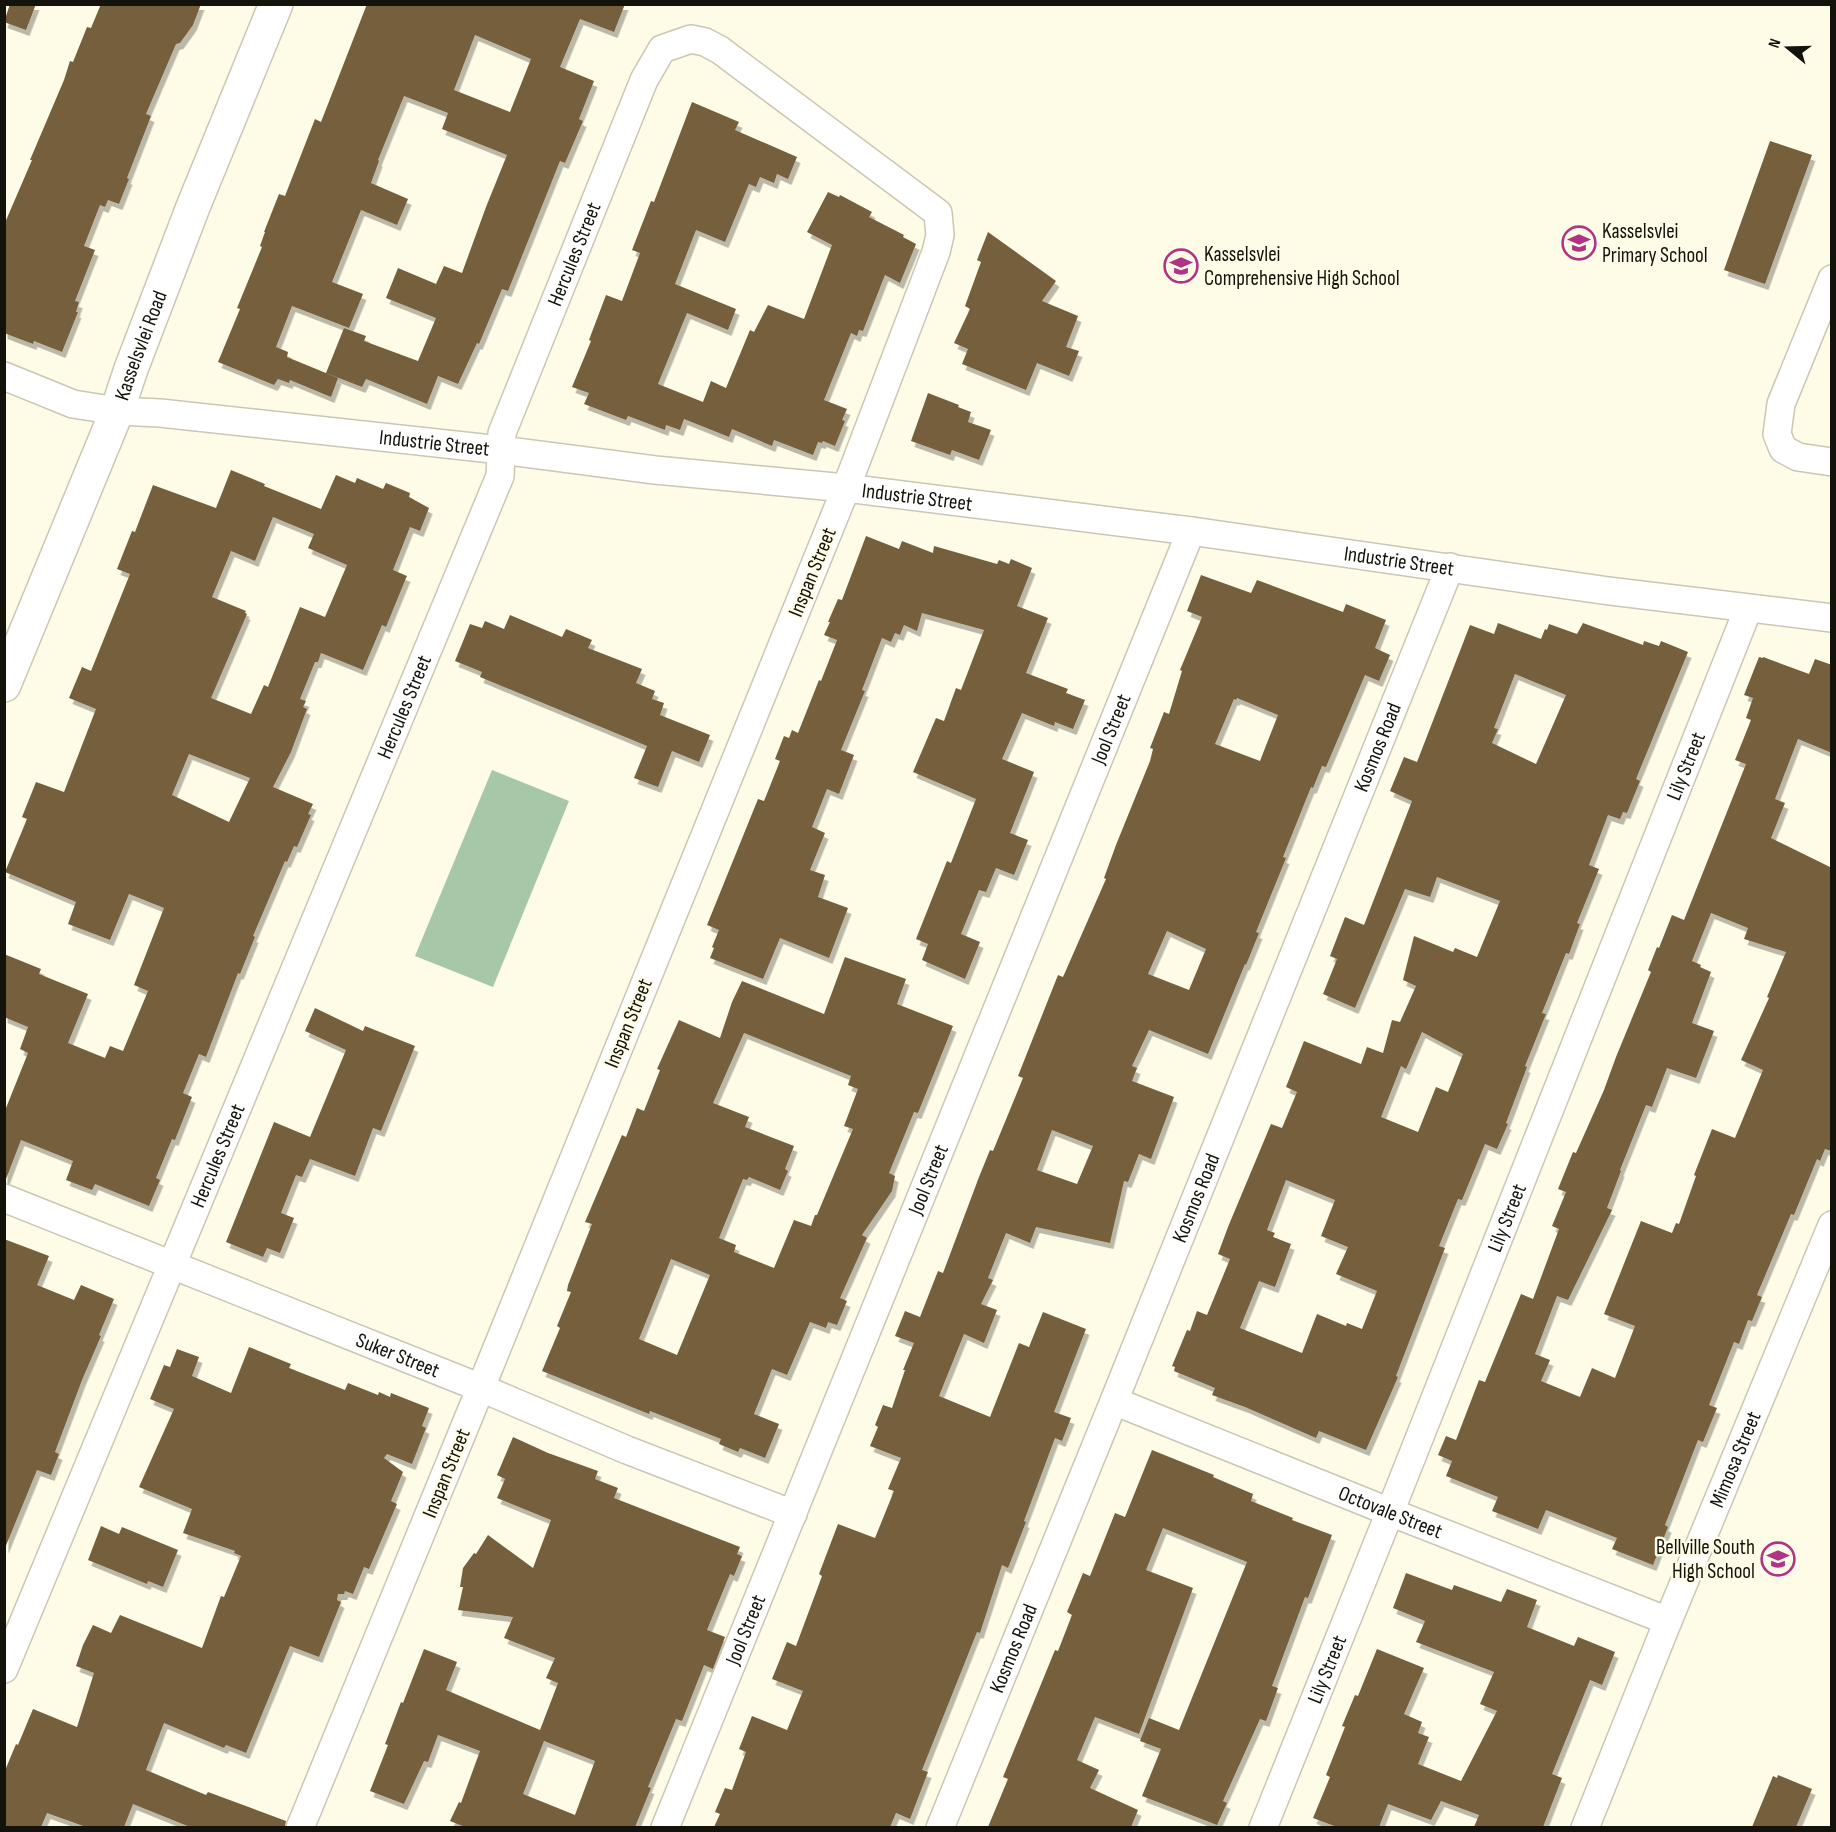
<svg xmlns="http://www.w3.org/2000/svg" width="1836" height="1832" viewBox="0 0 1836 1832" font-family="'Sofia Sans Condensed',sans-serif">
<style>
.water{fill:#a7c8a8}
.building{fill:#755f3d;fill-rule:evenodd;filter:url(#shadow)}
.lines{fill:none;stroke-linecap:round;stroke-linejoin:round}
.minor-casing{stroke:#cac7b5;stroke-width:30}
.tertiary-casing{stroke:#cac7b5;stroke-width:36}
.minor{stroke:#fff;stroke-width:27}
.tertiary{stroke:#fff;stroke-width:33}
.labels{text-anchor:middle;stroke-width:5;stroke-linejoin:round;paint-order:stroke}
.poi-label{font-size:21px;fill:#13120b;stroke:#fefbe7;text-anchor:start}
.street-label{font-size:21px;fill:#13120b;stroke:#fefbe7}
</style>
<defs>
<filter id="shadow"><feDropShadow dx="3.5" dy="6" stdDeviation="0" flood-color="#0004"/></filter>
</defs>
<rect width="100%" height="100%" fill="#fefbe7"/>
<path class="water" d="M 492,770 L 569,801 L 493,987 L 415,956 Z"/>
<path class="building" d="M 10,4 L 36,4 L 26,30 L 4,22 Z
M 101,4 L 201,4 L 193,25 L 180,43 L 176,44 L 146,114 L 151,116 L 127,178 L 129,179 L 119,204 L 108,200 L 105,207 L 100,205 L 84,246 L 95,250 L 75,301 L 79,302 L 76,312 L 78,312 L 62,352 L 34,341 L 33,344 L 4,333 L 4,225 L 32,160 L 30,160 L 64,80 L 70,61 L 73,62 L 87,27 L 91,28 Z
M 367,4 L 625,4 L 614,32 L 580,19 L 560,67 L 594,81 L 579,119 L 583,121 L 565,163 L 560,161 L 508,291 L 502,289 L 479,344 L 477,343 L 458,384 L 438,376 L 427,404 L 366,379 L 362,387 L 326,373 L 344,328 L 366,336 L 364,341 L 418,361 L 436,318 L 386,298 L 398,268 L 436,284 L 444,266 L 462,273 L 486,207 L 507,155 L 442,129 L 448,113 L 404,96 L 378,160 L 379,161 L 371,183 L 408,199 L 397,225 L 361,210 L 332,282 L 363,294 L 349,328 L 292,306 L 276,347 L 288,352 L 287,357 L 338,378 L 331,397 L 290,380 L 289,383 L 278,379 L 274,385 L 218,362 L 240,309 L 237,308 L 262,247 L 260,246 L 265,232 L 264,232 L 279,194 L 285,196 L 315,119 L 321,122 ZM 475,35 L 531,59 L 510,112 L 454,90 Z
M 692,102 L 739,122 L 735,130 L 797,157 L 788,179 L 777,174 L 774,183 L 760,177 L 756,187 L 749,184 L 725,242 L 696,230 L 675,284 L 736,309 L 728,330 L 687,313 L 658,384 L 703,402 L 711,381 L 726,388 L 750,330 L 754,332 L 768,305 L 804,319 L 832,245 L 807,232 L 828,192 L 839,197 L 840,195 L 872,212 L 869,217 L 904,235 L 903,237 L 916,244 L 900,283 L 885,275 L 863,331 L 859,330 L 857,336 L 851,333 L 824,400 L 847,409 L 842,420 L 845,421 L 835,446 L 823,441 L 822,443 L 818,442 L 813,455 L 774,440 L 772,446 L 732,429 L 729,437 L 684,419 L 680,430 L 666,425 L 665,430 L 628,416 L 626,420 L 584,404 L 589,393 L 572,387 L 591,341 L 589,340 L 606,295 L 622,301 L 640,253 L 632,250 L 651,201 L 654,202 Z
M 1770,141 L 1812,155 L 1765,284 L 1724,270 Z
M 988,232 L 1056,281 L 1042,301 L 1078,316 L 1066,347 L 1079,351 L 1069,376 L 1037,363 L 1026,390 L 962,364 L 968,349 L 954,343 L 970,309 L 965,306 L 981,262 L 977,260 Z
M 928,393 L 959,405 L 958,407 L 971,412 L 968,422 L 991,430 L 979,460 L 952,450 L 950,455 L 911,441 Z
M 231,470 L 265,484 L 264,486 L 321,509 L 336,475 L 355,483 L 357,478 L 383,489 L 386,483 L 410,493 L 409,497 L 429,508 L 420,531 L 410,527 L 393,570 L 407,576 L 406,578 L 386,627 L 382,625 L 363,670 L 321,653 L 318,662 L 315,662 L 300,699 L 306,701 L 303,707 L 307,709 L 291,752 L 273,787 L 313,804 L 308,814 L 311,815 L 297,847 L 294,846 L 287,862 L 285,861 L 253,936 L 255,937 L 240,974 L 238,973 L 206,1057 L 199,1054 L 183,1093 L 192,1097 L 175,1140 L 172,1139 L 156,1178 L 160,1180 L 149,1206 L 95,1184 L 92,1190 L 66,1180 L 73,1161 L 21,1140 L 6,1179 L 4,1179 L 4,1113 L 28,1053 L 20,1049 L 28,1027 L 4,1017 L 4,954 L 41,969 L 39,974 L 88,994 L 68,1043 L 105,1058 L 110,1046 L 123,1051 L 148,991 L 134,985 L 164,908 L 129,894 L 110,940 L 68,924 L 76,902 L 5,872 L 27,819 L 22,817 L 36,782 L 64,792 L 96,709 L 69,698 L 82,667 L 91,671 L 130,574 L 117,569 L 132,531 L 135,532 L 153,485 L 216,508 ZM 273,517 L 314,534 L 308,548 L 347,565 L 325,617 L 300,607 L 268,687 L 264,685 L 251,714 L 211,698 L 247,614 L 245,613 L 246,611 L 212,597 L 231,551 L 255,561 ZM 189,754 L 250,778 L 229,822 L 172,795 Z
M 866,536 L 899,549 L 902,541 L 933,553 L 934,546 L 997,564 L 999,560 L 1009,564 L 1011,559 L 1032,568 L 1017,606 L 1048,618 L 1026,673 L 1068,689 L 1066,693 L 1085,700 L 1073,729 L 1055,722 L 1054,726 L 1022,713 L 1002,759 L 1034,772 L 1010,833 L 1028,840 L 1014,875 L 996,868 L 986,892 L 979,890 L 961,934 L 980,942 L 965,979 L 922,960 L 928,944 L 916,939 L 947,861 L 951,863 L 976,799 L 913,772 L 936,718 L 944,721 L 956,688 L 961,690 L 984,630 L 922,613 L 917,631 L 904,625 L 900,635 L 895,633 L 891,642 L 882,638 L 862,690 L 865,691 L 841,750 L 854,755 L 839,794 L 827,789 L 812,827 L 825,833 L 810,870 L 825,875 L 818,897 L 848,908 L 829,958 L 780,938 L 763,979 L 710,958 L 714,948 L 712,947 L 719,930 L 707,925 L 758,799 L 764,801 L 780,761 L 775,759 L 784,736 L 789,738 L 792,730 L 798,733 L 819,680 L 821,681 L 837,640 L 824,635 L 830,622 L 828,622 L 838,599 L 842,600 Z
M 1201,575 L 1251,593 L 1257,580 L 1343,612 L 1346,604 L 1386,620 L 1375,648 L 1390,655 L 1379,681 L 1365,675 L 1326,767 L 1322,766 L 1313,788 L 1311,787 L 1283,857 L 1286,858 L 1256,932 L 1259,933 L 1246,965 L 1245,964 L 1208,1054 L 1149,1030 L 1132,1066 L 1137,1068 L 1132,1081 L 1174,1097 L 1151,1159 L 1139,1154 L 1128,1182 L 1124,1181 L 1110,1243 L 1036,1227 L 1030,1243 L 1006,1233 L 988,1278 L 993,1280 L 981,1304 L 997,1310 L 984,1343 L 964,1334 L 939,1396 L 990,1417 L 1019,1343 L 1029,1347 L 1043,1312 L 1086,1329 L 1054,1412 L 1071,1418 L 1062,1441 L 1055,1438 L 1024,1521 L 1026,1522 L 1008,1568 L 1002,1565 L 980,1633 L 977,1632 L 922,1770 L 928,1772 L 910,1819 L 896,1813 L 890,1827 L 714,1827 L 720,1814 L 715,1812 L 725,1788 L 732,1790 L 746,1752 L 739,1749 L 752,1716 L 787,1730 L 803,1691 L 772,1679 L 787,1642 L 796,1646 L 822,1576 L 819,1574 L 838,1524 L 875,1538 L 894,1491 L 888,1489 L 901,1458 L 870,1446 L 878,1427 L 875,1425 L 883,1405 L 892,1408 L 905,1370 L 903,1370 L 914,1343 L 895,1336 L 905,1311 L 920,1317 L 938,1271 L 943,1273 L 979,1177 L 990,1150 L 993,1151 L 1023,1078 L 1018,1076 L 1058,975 L 1063,977 L 1106,879 L 1104,878 L 1116,845 L 1150,761 L 1153,749 L 1150,748 L 1164,712 L 1169,714 L 1182,671 L 1180,670 L 1202,617 L 1187,611 ZM 1237,698 L 1278,715 L 1260,761 L 1215,744 L 1234,699 L 1236,700 ZM 1167,931 L 1206,949 L 1189,990 L 1148,974 ZM 1052,1130 L 1093,1146 L 1077,1184 L 1037,1170 Z
M 510,615 L 562,637 L 566,629 L 592,640 L 588,648 L 642,669 L 636,683 L 655,691 L 652,699 L 664,703 L 660,715 L 710,735 L 699,762 L 672,751 L 658,787 L 634,778 L 647,746 L 480,677 L 482,672 L 455,661 L 470,624 L 482,628 L 485,621 L 504,629 Z
M 1498,623 L 1541,639 L 1545,629 L 1547,630 L 1549,624 L 1577,634 L 1583,623 L 1643,645 L 1644,641 L 1659,646 L 1661,641 L 1688,652 L 1636,779 L 1640,781 L 1627,813 L 1623,812 L 1620,819 L 1608,815 L 1589,865 L 1599,869 L 1577,923 L 1580,924 L 1569,954 L 1566,953 L 1542,1013 L 1546,1014 L 1525,1066 L 1527,1067 L 1506,1123 L 1508,1124 L 1497,1149 L 1485,1144 L 1462,1200 L 1458,1199 L 1439,1246 L 1445,1248 L 1396,1376 L 1398,1377 L 1366,1450 L 1319,1431 L 1316,1438 L 1245,1407 L 1212,1395 L 1215,1388 L 1174,1371 L 1175,1367 L 1172,1366 L 1187,1330 L 1190,1331 L 1197,1311 L 1207,1315 L 1230,1259 L 1218,1254 L 1228,1227 L 1271,1124 L 1282,1128 L 1297,1092 L 1286,1087 L 1304,1041 L 1361,1064 L 1367,1047 L 1383,1053 L 1392,1020 L 1400,1022 L 1416,986 L 1403,980 L 1414,936 L 1453,952 L 1455,948 L 1477,957 L 1500,901 L 1437,877 L 1430,897 L 1405,889 L 1355,1008 L 1323,994 L 1337,959 L 1330,956 L 1345,917 L 1364,925 L 1412,801 L 1390,791 L 1404,757 L 1417,762 L 1470,625 L 1494,634 ZM 1515,674 L 1566,695 L 1536,764 L 1492,743 L 1498,729 L 1494,728 ZM 1422,1032 L 1463,1054 L 1448,1092 L 1436,1087 L 1418,1132 L 1381,1117 L 1401,1066 L 1406,1069 ZM 1286,1180 L 1335,1200 L 1321,1236 L 1348,1247 L 1336,1274 L 1377,1291 L 1362,1329 L 1347,1323 L 1346,1326 L 1317,1314 L 1302,1353 L 1240,1328 L 1259,1281 L 1275,1287 L 1291,1244 L 1273,1237 L 1275,1233 L 1267,1230 Z
M 1759,657 L 1763,658 L 1763,657 L 1809,674 L 1815,659 L 1832,665 L 1832,753 L 1798,739 L 1775,799 L 1785,803 L 1771,838 L 1832,868 L 1832,1151 L 1825,1149 L 1820,1161 L 1817,1159 L 1794,1215 L 1791,1214 L 1757,1295 L 1762,1297 L 1752,1321 L 1748,1320 L 1739,1344 L 1734,1342 L 1709,1405 L 1717,1408 L 1703,1442 L 1698,1440 L 1665,1525 L 1668,1527 L 1653,1565 L 1612,1549 L 1617,1538 L 1546,1510 L 1538,1529 L 1492,1511 L 1498,1497 L 1446,1476 L 1452,1461 L 1438,1455 L 1446,1436 L 1456,1440 L 1479,1380 L 1485,1382 L 1521,1294 L 1533,1299 L 1559,1229 L 1552,1226 L 1566,1192 L 1558,1189 L 1573,1152 L 1576,1153 L 1604,1090 L 1616,1057 L 1651,972 L 1648,970 L 1657,947 L 1659,948 L 1672,915 L 1684,920 L 1746,764 L 1735,760 L 1751,720 L 1746,718 L 1753,698 L 1744,695 ZM 1711,913 L 1748,928 L 1744,939 L 1786,952 L 1767,997 L 1769,998 L 1741,1060 L 1763,1070 L 1735,1138 L 1712,1129 L 1694,1175 L 1696,1176 L 1679,1224 L 1676,1223 L 1672,1233 L 1641,1221 L 1604,1314 L 1635,1326 L 1615,1378 L 1592,1368 L 1580,1397 L 1541,1381 L 1550,1360 L 1535,1354 L 1557,1296 L 1568,1300 L 1612,1210 L 1607,1208 L 1621,1171 L 1620,1170 L 1646,1105 L 1652,1107 L 1667,1068 L 1696,1078 L 1714,1031 L 1692,1023 L 1711,972 L 1700,967 L 1701,965 L 1692,961 Z
M 845,957 L 906,979 L 897,1004 L 953,1026 L 918,1113 L 914,1112 L 889,1173 L 895,1176 L 892,1191 L 862,1235 L 867,1238 L 840,1298 L 847,1301 L 837,1325 L 828,1322 L 826,1328 L 810,1322 L 787,1375 L 772,1369 L 754,1414 L 779,1424 L 765,1458 L 740,1448 L 738,1452 L 719,1444 L 721,1439 L 650,1411 L 649,1414 L 542,1371 L 560,1328 L 557,1326 L 571,1292 L 567,1291 L 568,1285 L 592,1224 L 585,1222 L 622,1135 L 626,1137 L 637,1108 L 644,1111 L 660,1070 L 657,1069 L 679,1020 L 720,1038 L 732,1002 L 742,981 L 824,1014 ZM 744,1033 L 851,1076 L 848,1085 L 858,1089 L 844,1126 L 853,1129 L 817,1215 L 815,1215 L 811,1226 L 794,1220 L 774,1268 L 734,1252 L 736,1245 L 719,1238 L 743,1179 L 747,1180 L 749,1177 L 780,1190 L 788,1171 L 785,1169 L 794,1146 L 745,1127 L 749,1117 L 713,1103 ZM 671,1259 L 710,1275 L 677,1355 L 639,1339 Z
M 315,1008 L 363,1031 L 365,1026 L 415,1046 L 381,1131 L 373,1128 L 355,1176 L 310,1159 L 302,1177 L 296,1175 L 281,1213 L 294,1218 L 280,1253 L 267,1248 L 263,1257 L 226,1242 L 274,1122 L 310,1137 L 346,1050 L 305,1031 Z
M 4,1239 L 49,1256 L 37,1285 L 74,1300 L 81,1285 L 114,1299 L 99,1335 L 101,1336 L 82,1380 L 55,1452 L 59,1454 L 51,1475 L 37,1470 L 5,1548 Z
M 249,1347 L 291,1364 L 289,1368 L 345,1390 L 348,1383 L 378,1395 L 379,1392 L 390,1397 L 391,1393 L 429,1408 L 422,1426 L 426,1428 L 412,1464 L 387,1454 L 384,1458 L 403,1472 L 391,1501 L 397,1504 L 369,1569 L 364,1567 L 353,1594 L 345,1591 L 344,1594 L 338,1594 L 337,1600 L 341,1602 L 319,1657 L 290,1646 L 246,1753 L 226,1745 L 224,1748 L 164,1723 L 146,1770 L 206,1795 L 208,1792 L 286,1821 L 285,1827 L 190,1827 L 133,1804 L 124,1827 L 86,1827 L 47,1813 L 41,1827 L 4,1827 L 4,1773 L 16,1744 L 18,1745 L 33,1709 L 77,1727 L 94,1673 L 76,1666 L 83,1645 L 93,1625 L 111,1633 L 120,1615 L 202,1648 L 221,1596 L 224,1597 L 241,1556 L 234,1553 L 235,1551 L 183,1533 L 192,1509 L 139,1487 L 174,1409 L 150,1399 L 164,1365 L 170,1367 L 177,1349 L 199,1357 L 192,1376 L 231,1393 Z
M 513,1437 L 548,1453 L 598,1471 L 595,1479 L 618,1488 L 614,1498 L 740,1547 L 737,1554 L 742,1556 L 734,1576 L 730,1574 L 707,1630 L 725,1637 L 713,1669 L 704,1665 L 682,1721 L 676,1719 L 648,1787 L 651,1788 L 635,1827 L 465,1827 L 450,1821 L 459,1802 L 461,1803 L 480,1751 L 438,1735 L 428,1762 L 424,1761 L 404,1804 L 370,1791 L 388,1745 L 385,1744 L 401,1702 L 403,1703 L 424,1649 L 457,1662 L 446,1690 L 540,1730 L 558,1683 L 546,1678 L 555,1658 L 504,1638 L 513,1617 L 458,1610 L 463,1587 L 460,1587 L 463,1568 L 474,1553 L 476,1554 L 488,1535 L 533,1568 L 551,1520 L 497,1498 L 505,1479 L 497,1475 ZM 544,1741 L 595,1761 L 575,1815 L 523,1794 Z
M 1152,1450 L 1214,1475 L 1213,1477 L 1253,1494 L 1251,1501 L 1293,1518 L 1292,1520 L 1332,1535 L 1308,1598 L 1305,1597 L 1272,1686 L 1278,1688 L 1266,1721 L 1260,1719 L 1223,1801 L 1227,1803 L 1217,1825 L 1142,1796 L 1161,1749 L 1140,1741 L 1149,1718 L 1179,1730 L 1247,1562 L 1163,1528 L 1146,1570 L 1193,1588 L 1139,1734 L 1095,1717 L 1077,1760 L 1099,1770 L 1090,1788 L 1138,1810 L 1131,1827 L 988,1827 L 1008,1779 L 1003,1777 L 1055,1650 L 1058,1651 L 1072,1615 L 1067,1612 L 1083,1573 L 1090,1576 L 1115,1513 L 1125,1517 Z
M 101,1526 L 119,1534 L 122,1527 L 178,1550 L 163,1587 L 148,1581 L 147,1584 L 88,1560 Z
M 1406,1573 L 1452,1590 L 1454,1585 L 1501,1602 L 1507,1589 L 1537,1600 L 1527,1627 L 1574,1646 L 1578,1637 L 1615,1652 L 1602,1685 L 1590,1680 L 1552,1774 L 1562,1778 L 1543,1827 L 1474,1827 L 1479,1815 L 1441,1801 L 1431,1820 L 1388,1804 L 1379,1827 L 1337,1827 L 1313,1818 L 1330,1777 L 1326,1775 L 1345,1727 L 1342,1726 L 1355,1695 L 1358,1696 L 1377,1649 L 1424,1668 L 1404,1714 L 1422,1722 L 1418,1733 L 1429,1737 L 1418,1764 L 1461,1781 L 1497,1711 L 1480,1704 L 1494,1672 L 1416,1642 L 1425,1621 L 1393,1608 Z
M 1778,1775 L 1812,1789 L 1796,1827 L 1752,1827 L 1773,1776 L 1777,1778 Z"/>
<g class="lines">
<defs>
<g id="minor">
<path d="M 1832,279 L 1781,404 L 1777,434 L 1783,449 L 1798,457 L 1832,462"/>
<path id="s1" d="M 4,376 L 73,404 L 117,411 L 160,413 L 501,450 L 655,470 L 846,488 L 1191,531 L 1609,591 L 1832,618"/>
<path id="s2" d="M 4,1198 L 481,1388 L 627,1450 L 793,1514"/>
<path id="s3" d="M 1114,1401 L 1390,1512 L 1668,1621"/>
<path id="s4" d="M 4,1669 L 500,476 L 502,433 L 644,80 L 662,49 L 691,39 L 705,42 L 720,50 L 938,213 L 940,235 L 936,252 L 846,488 L 486,1375 L 300,1828"/>
<path id="s5" d="M 665,1828 L 1191,531"/>
<path id="s6" d="M 940,1828 L 1114,1401 L 1450,567"/>
<path id="s7" d="M 1263,1828 L 1390,1512 L 1748,609"/>
<path id="s8" d="M 1585,1828 L 1668,1621 L 1832,1225"/>
</g>
<g id="tertiary">
<path id="s9" d="M 4,685 L 117,411 L 131,369 L 193,207 L 276,4"/>
</g>
</defs>
<use href="#minor" class="minor-casing"/>
<use href="#tertiary" class="tertiary-casing"/>
<use href="#minor" class="minor"/>
<use href="#tertiary" class="tertiary"/>
</g>
<defs>
<symbol id="school-ring" viewBox="-11 -11 22 22"><circle r="9.5" fill="#fefbe7" stroke="#b03485" stroke-width="1.5"/><path d="M0-5L7-2L0 1L-7-2ZM-4 1L0 2.5L4 1V4Q0 6-4 4Z" fill="#b03485"/></symbol>
</defs>
<g fill-rule="evenodd">
<use href="#school-ring" x="1560" y="224" width="38" height="38"/>
<use href="#school-ring" x="1162" y="247" width="38" height="38"/>
<use href="#school-ring" x="1759" y="1540" width="38" height="38"/>
</g>
<g class="labels">
<g class="poi-label">
<text x="1602" y="238">Kasselsvlei<tspan x="1602" dy="24">Primary School</tspan></text>
<text x="1204" y="261">Kasselsvlei<tspan x="1204" dy="24">Comprehensive High School</tspan></text>
<text x="1755" y="1554" text-anchor="end">Bellville South<tspan x="1755" dy="24">High School</tspan></text>
</g>
<g class="street-label">
<text dy="7" stroke="none"><textPath href="#s4" startOffset="1528">Hercules Street</textPath></text>
<text dy="7" stroke="none"><textPath href="#s9" startOffset="366">Kasselsvlei Road</textPath></text>
<text dy="7" stroke="none"><textPath href="#s1" startOffset="438">Industrie Street</textPath></text>
<text dy="7" stroke="none"><textPath href="#s1" startOffset="924">Industrie Street</textPath></text>
<text dy="7" stroke="none"><textPath href="#s1" startOffset="1410">Industrie Street</textPath></text>
<text transform="translate(812 572) rotate(-68)" y="7">Inspan Street</text>
<text dy="7" stroke="none"><textPath href="#s4" startOffset="1042">Hercules Street</textPath></text>
<text dy="7" stroke="none"><textPath href="#s5" startOffset="1186">Jool Street</textPath></text>
<text dy="7" stroke="none"><textPath href="#s6" startOffset="1166">Kosmos Road</textPath></text>
<text dy="7" stroke="none"><textPath href="#s7" startOffset="1143">Lily Street</textPath></text>
<text transform="translate(628 1023) rotate(-68)" y="7">Inspan Street</text>
<text dy="7" stroke="none"><textPath href="#s4" startOffset="556">Hercules Street</textPath></text>
<text dy="7" stroke="none"><textPath href="#s5" startOffset="700">Jool Street</textPath></text>
<text dy="7" stroke="none"><textPath href="#s6" startOffset="680">Kosmos Road</textPath></text>
<text dy="7" stroke="none"><textPath href="#s7" startOffset="657">Lily Street</textPath></text>
<text dy="7" stroke="none"><textPath href="#s2" startOffset="424">Suker Street</textPath></text>
<text dy="7" stroke="none"><textPath href="#s8" startOffset="398">Mimosa Street</textPath></text>
<text transform="translate(446 1473) rotate(-68)" y="7">Inspan Street</text>
<text dy="7" stroke="none"><textPath href="#s3" startOffset="298">Octovale Street</textPath></text>
<text dy="7" stroke="none"><textPath href="#s5" startOffset="214">Jool Street</textPath></text>
<text dy="7" stroke="none"><textPath href="#s6" startOffset="194">Kosmos Road</textPath></text>
<text dy="7" stroke="none"><textPath href="#s7" startOffset="171">Lily Street</textPath></text>
</g>
</g>
<rect width="1836" height="1832" fill="none" stroke="#13120b" stroke-width="12"/>
<g transform="translate(1788 48) rotate(289)" stroke="#fefbe7" stroke-width="4.5" paint-order="stroke">
<path d="M0-4.5L10 22L0 15L-10 22Z" fill="#13120b"/>
<text y="-9" font-size="16" font-weight="bold" text-anchor="middle" fill="#13120b">N</text>
</g>
</svg>
